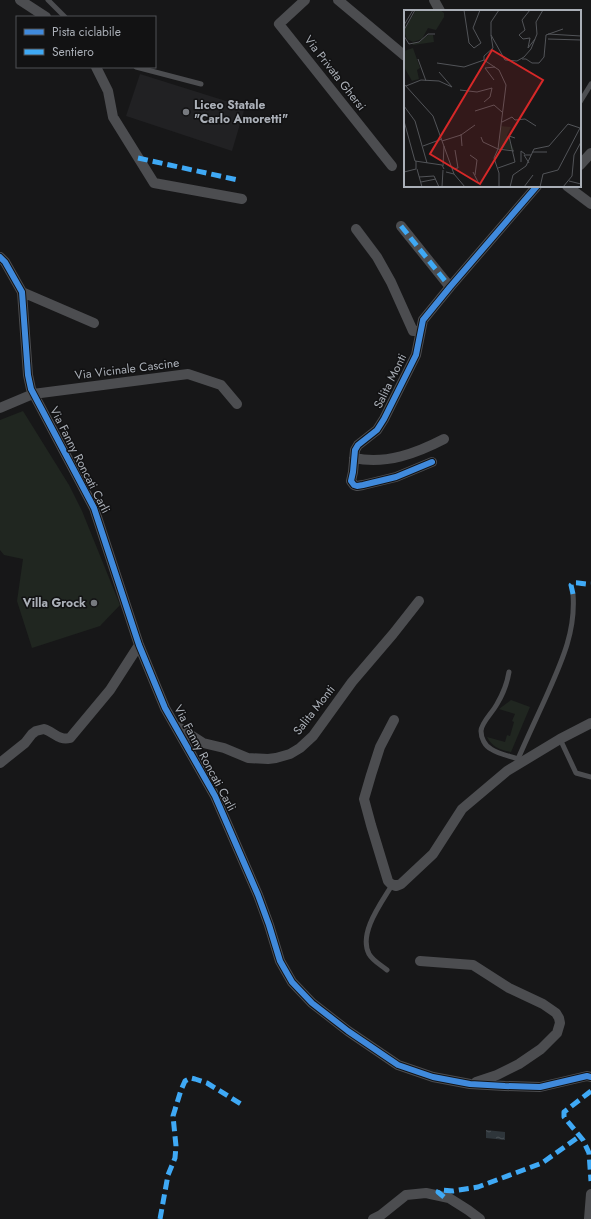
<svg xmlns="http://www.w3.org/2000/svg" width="591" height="1219" viewBox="0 0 591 1219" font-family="Jost,sans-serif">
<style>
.built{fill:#212123}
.garden{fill:#202620}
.water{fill:url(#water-ripples)}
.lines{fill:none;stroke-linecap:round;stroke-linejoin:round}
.service{stroke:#4c4d50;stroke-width:5}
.minor{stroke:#4c4d50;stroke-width:10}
.quiet{stroke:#3fa9f5;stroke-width:5;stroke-dasharray:10 5;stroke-linecap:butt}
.cycleway-casing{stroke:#121213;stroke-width:8}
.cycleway{stroke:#408adc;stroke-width:6}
.poi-dot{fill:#777a7f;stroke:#121213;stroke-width:1.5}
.labels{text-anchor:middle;stroke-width:3;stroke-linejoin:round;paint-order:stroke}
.street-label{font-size:12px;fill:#aaafb7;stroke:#121213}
.poi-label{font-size:12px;font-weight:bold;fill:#aaafb7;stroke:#121213;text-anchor:start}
.inset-road{fill:none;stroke:#525458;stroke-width:1}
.view{fill:#d62828;fill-opacity:0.15;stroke:#d62828;stroke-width:2}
.inset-edge{fill:none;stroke:#aaafb7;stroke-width:2}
</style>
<defs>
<pattern id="water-ripples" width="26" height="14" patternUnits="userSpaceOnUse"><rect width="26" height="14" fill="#2e353a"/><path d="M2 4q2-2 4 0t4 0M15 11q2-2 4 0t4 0" fill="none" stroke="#4a5054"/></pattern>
</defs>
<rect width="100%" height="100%" fill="#171718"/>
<path class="built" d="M 140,74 L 245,107 L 232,151 L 126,116 Z"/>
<path class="garden" d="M 23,411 L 69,485 L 82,511 L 120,605 L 100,626 L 32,648 L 17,601 L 23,559 L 4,555 L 0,550 L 0,420 Z
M 511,700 L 530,707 L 511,752 C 500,750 492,747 487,737 L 505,742 L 507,735 L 510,736 L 514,722 L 512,721 L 515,714 L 499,709 Z"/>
<path class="water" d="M 486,1130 L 505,1132 L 505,1140 L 486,1138 Z"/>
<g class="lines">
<path class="service" d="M 48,0 L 65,17
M 136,67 L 201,84
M 580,102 L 591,84
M 509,672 C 507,684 503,694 497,704 C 493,712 481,723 481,731 C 481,738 485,746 491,749 C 500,755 511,756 521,760
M 560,739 L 576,773 L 591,777
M 518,759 C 527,738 537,717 546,697 C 561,663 576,632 573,594
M 387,970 C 381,965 373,961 369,954 C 358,933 382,902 392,885"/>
<path class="minor" d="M 20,0 L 46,17
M 305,0 L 279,24 L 392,166
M 338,0 L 405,56
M 434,0 L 440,11
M 96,67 L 108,91 L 113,117 L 154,183 L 242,199
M 580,165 L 591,153
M 567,186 L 591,204
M 401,226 L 450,287
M 356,229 L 377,257 L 391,282 L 413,331 L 420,331
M 0,257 L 5,262 L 22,292 L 28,375 L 31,389 L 94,508 L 139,645 L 165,708 L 215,796 L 258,895 L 269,925 L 280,961 L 292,982 L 312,1003 L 348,1031 L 398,1065 L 433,1077 L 470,1084 L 505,1086 L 540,1087 L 587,1076 L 591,1077
M 22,292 L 94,323
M 0,408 L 33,394 L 188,374 L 221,385 L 237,404
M 354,458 C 386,465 417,453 444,439
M 432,462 L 396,477 L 363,485 L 357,486 L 354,485 L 351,481 L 353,472 L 355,450 L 358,445 L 377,430 L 384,419 L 416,355 L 423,320 L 450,287 L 537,186
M 394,720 L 380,747 L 371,775 L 364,799 L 371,825 L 388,881 L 391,884 L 396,886 L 401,884 L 433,854 L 462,809 L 507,771 L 560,739 L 591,723
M 175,725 L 203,743 L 224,748 L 248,758 L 268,759 L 276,758 L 290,754 L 300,748 L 313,736 L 352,682 L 393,634 L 419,601
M 0,763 L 25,743 L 32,734 L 36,731 L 44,729 C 54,732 59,741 70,738 L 110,690 L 139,645
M 420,961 L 473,965 L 509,988 L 543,1004 L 556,1013 L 559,1018 L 560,1023 L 557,1033 L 541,1049 L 519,1064 L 497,1075 L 476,1082
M 373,1219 L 381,1215 L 406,1195 L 426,1193 L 449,1198 L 468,1210 L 480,1219
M 589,1219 L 591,1194"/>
<path class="quiet" d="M 138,158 L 238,180
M 401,226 L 450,287
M 573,594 L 571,585 L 573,583 C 579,582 585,585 591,584
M 591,1091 L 564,1112 L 564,1117 L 583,1140 L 589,1153 L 591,1181
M 444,1197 L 438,1192 L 439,1190 L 453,1191 L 478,1187 L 542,1163 L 580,1136
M 160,1219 L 168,1175 L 175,1158 L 176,1146 L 173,1116 L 181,1090 L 185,1081 L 191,1078 L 195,1079 L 207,1083 L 241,1104"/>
<defs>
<path id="cycleway" d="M 0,257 L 5,262 L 22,292 L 28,375 L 31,389 L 94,508 L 139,645 L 165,708 L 215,796 L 258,895 L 269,925 L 280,961 L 292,982 L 312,1003 L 348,1031 L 398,1065 L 433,1077 L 470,1084 L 505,1086 L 540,1087 L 587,1076 L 591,1077
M 432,462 L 396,477 L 363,485 L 357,486 L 354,485 L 351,481 L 353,472 L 355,450 L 358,445 L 377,430 L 384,419 L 416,355 L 423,320 L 450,287 L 537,186"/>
</defs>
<use href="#cycleway" class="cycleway-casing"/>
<use href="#cycleway" class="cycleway"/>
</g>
<g class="poi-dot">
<circle cx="186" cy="112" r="4"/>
<circle cx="94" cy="603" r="4"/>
</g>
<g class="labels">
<g class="street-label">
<text transform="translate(335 73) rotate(52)" y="4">Via Privata Ghersi</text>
<text transform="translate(127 369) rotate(-7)" y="4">Via Vicinale Cascine</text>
<text transform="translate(390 381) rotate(-64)" y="4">Salita Monti</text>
<text transform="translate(80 460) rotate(63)" y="4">Via Fanny Roncati Carli</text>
<text transform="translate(314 710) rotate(-52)" y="4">Salita Monti</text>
<text transform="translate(205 758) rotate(62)" y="4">Via Fanny Roncati Carli</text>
</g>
<g class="poi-label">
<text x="194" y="109">Liceo Statale<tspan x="194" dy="14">"Carlo Amoretti"</tspan></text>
<text x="86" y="607" text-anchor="end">Villa Grock</text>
</g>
</g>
<g transform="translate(404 10)">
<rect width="177" height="177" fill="#171718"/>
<path d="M 24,25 L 29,25 L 30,32 L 9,35 L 8,33 L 15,32 Z" fill="#202620"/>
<path d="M 12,0 L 36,0 L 40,3 L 40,7 L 32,20 L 24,18 L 18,29 L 9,32 L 3,29 L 0,21 Z" fill="#202620"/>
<path d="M 9,38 L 16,58 L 13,60 L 15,69 L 8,71 L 0,57 L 0,41 ZM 97,116 L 107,117 L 103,125 L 110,140 L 95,138 Z" fill="#202620"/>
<path class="inset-road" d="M 60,0 L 65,33 L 70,38 L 77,33 L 69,18 L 76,0M 126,0 L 118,10 L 121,20 L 115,25 L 119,29 L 126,28 L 124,38 L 131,29M 0,15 L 9,0M 0,20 L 11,0M 144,24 L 177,26M 87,25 L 87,12 L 95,0M 0,26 L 5,34 L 15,32 L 24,24 L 31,24M 144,29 L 177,30M 14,49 L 22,71M 118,49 L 122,49 L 128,53 L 135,53 L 140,47 L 142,25 L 159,19M 80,50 L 95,60 L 102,75 L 94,139 L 90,148 L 95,163 L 95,177M 80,50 L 80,46 L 89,38 L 87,25 L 101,50 L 113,51 L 120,47 L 127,39 L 133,24 L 132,12 L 139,0M 33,53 L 60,57 L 80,50M 35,62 L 48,77M 90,70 L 81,58 L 91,57M 0,74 L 29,106 L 50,164M 2,76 L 17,70 L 35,71 L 48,77M 56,80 L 73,82 L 88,78 L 86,87 L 80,92M 0,96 L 11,111 L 23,153M 71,101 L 90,95 L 98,102M 0,111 L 11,151 L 38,155 L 40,159M 98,112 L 108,107 L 111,110 L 121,109 L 132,116M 57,124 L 58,136M 77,127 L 79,132 L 94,139 L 110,141M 38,131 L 57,125 L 71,115M 19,136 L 38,129M 128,142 L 143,142M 66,145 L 73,150 L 71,165M 117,152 L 117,141 L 121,144M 125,153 L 120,145 L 127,145M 39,156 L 40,136M 94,158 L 111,152 L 105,126 L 111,128M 13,159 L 18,177M 48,159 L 54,158 L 51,140M 0,162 L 12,159 L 12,151M 42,162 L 50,164 L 61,177M 69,162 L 75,174M 15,167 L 30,166 L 35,177M 165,171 L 177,174M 17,172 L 32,169M 38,177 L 39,160M 106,177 L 109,165 L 122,156 L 130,139 L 145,136 L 164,114 L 176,118M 120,177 L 129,165M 136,177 L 139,164 L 154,160 L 176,118M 159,177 L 168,166 L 170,145 L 177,132"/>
<path class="view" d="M 88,40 L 139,70 L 76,174 L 26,144 Z"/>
<rect width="177" height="177" class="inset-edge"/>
</g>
<rect x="16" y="16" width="140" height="52" fill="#121213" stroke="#4f5155"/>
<rect x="24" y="29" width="20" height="6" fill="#408adc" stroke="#4f5155"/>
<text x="52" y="36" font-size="12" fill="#aaafb7">Pista ciclabile</text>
<rect x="24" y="49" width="20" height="6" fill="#3fa9f5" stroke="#4f5155"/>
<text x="52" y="56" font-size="12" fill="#aaafb7">Sentiero</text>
</svg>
